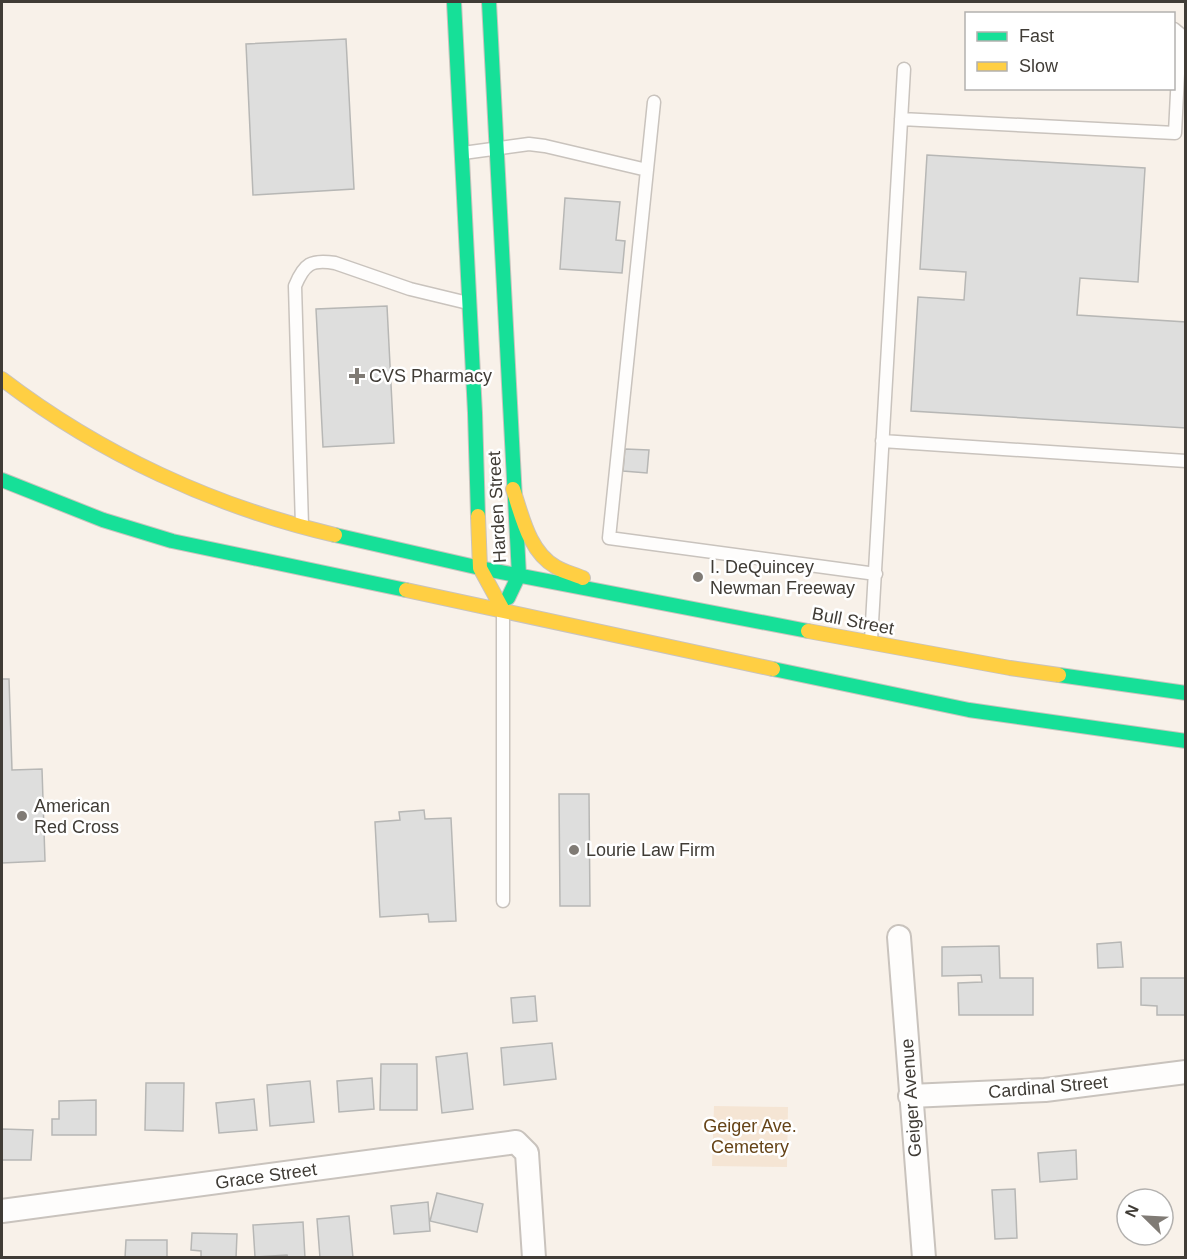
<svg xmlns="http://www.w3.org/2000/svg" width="1187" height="1259" viewBox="0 0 1187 1259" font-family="Arial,sans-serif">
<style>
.green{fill:#f5e5d4}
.building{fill:#dededd;stroke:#b7b7b5;stroke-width:1.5}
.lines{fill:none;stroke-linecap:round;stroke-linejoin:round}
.lane-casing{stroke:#c9c3bd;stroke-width:15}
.street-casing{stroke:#c9c3bd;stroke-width:26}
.fast-casing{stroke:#c9c3bd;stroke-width:16}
.slow-casing{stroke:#c9c3bd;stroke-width:16}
.lane{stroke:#fefdfc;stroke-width:12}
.street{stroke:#fefdfc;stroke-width:22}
.fast{stroke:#16e098;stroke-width:14}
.slow{stroke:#ffcf43;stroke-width:14}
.poi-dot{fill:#807b75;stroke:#fff;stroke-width:2}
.labels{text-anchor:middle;stroke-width:5;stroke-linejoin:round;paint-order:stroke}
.poi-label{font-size:18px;fill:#403c36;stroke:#fff;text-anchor:start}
.street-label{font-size:18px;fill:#403c36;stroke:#fff}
.park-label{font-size:18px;fill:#664418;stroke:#fff}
</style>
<rect width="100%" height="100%" fill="#f8f1e9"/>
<path class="green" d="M 714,1106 L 788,1107 L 787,1167 L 712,1166 Z"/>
<path class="building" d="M 346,39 L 354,189 L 253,195 L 246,44 Z
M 927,155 L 1145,168 L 1138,282 L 1080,278 L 1077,315 L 1186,322 L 1186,428 L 911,411 L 918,297 L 964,300 L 966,272 L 920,269 Z
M 565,198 L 620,202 L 616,240 L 625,241 L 622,273 L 560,269 Z
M 387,306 L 394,443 L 323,447 L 316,309 Z
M 625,449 L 649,450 L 647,473 L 623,471 Z
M 2,679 L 9,679 L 12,770 L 42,769 L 45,861 L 2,863 Z
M 559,794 L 589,794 L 590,906 L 560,906 Z
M 424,810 L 425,819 L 451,818 L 456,921 L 429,922 L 428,914 L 380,917 L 375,822 L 400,820 L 399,812 Z
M 1121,942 L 1123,967 L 1098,968 L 1097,944 Z
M 999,946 L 1000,978 L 1033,978 L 1033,1015 L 959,1015 L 958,983 L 982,982 L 981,975 L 942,976 L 942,947 Z
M 1141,978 L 1186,978 L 1186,1015 L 1157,1015 L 1157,1006 L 1141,1005 Z
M 535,996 L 537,1021 L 513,1023 L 511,998 Z
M 552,1043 L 556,1079 L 504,1085 L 501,1048 Z
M 467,1053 L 473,1109 L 442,1113 L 436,1057 Z
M 381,1064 L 417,1064 L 417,1110 L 380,1110 Z
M 372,1078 L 374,1109 L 339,1112 L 337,1081 Z
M 310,1081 L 314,1122 L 270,1126 L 267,1085 Z
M 146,1083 L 184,1083 L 183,1131 L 145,1130 Z
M 254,1099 L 257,1130 L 219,1133 L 216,1103 Z
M 96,1100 L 96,1135 L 52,1135 L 52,1119 L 59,1119 L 59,1101 Z
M 2,1129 L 33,1130 L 31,1160 L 2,1160 Z
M 1076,1150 L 1077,1179 L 1040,1182 L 1038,1153 Z
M 1015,1189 L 1017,1238 L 995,1239 L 992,1190 Z
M 437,1193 L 483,1204 L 477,1232 L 430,1221 Z
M 428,1202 L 430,1231 L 394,1234 L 391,1206 Z
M 349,1216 L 353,1258 L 320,1258 L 317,1219 Z
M 303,1222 L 305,1258 L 288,1258 L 287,1255 L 255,1257 L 253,1225 Z
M 192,1233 L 237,1234 L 236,1258 L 201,1258 L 201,1251 L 191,1250 Z
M 126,1240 L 167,1240 L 167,1258 L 125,1258 Z"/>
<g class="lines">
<defs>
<path id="lane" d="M 654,102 L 609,538 L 876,574
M 901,119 L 1175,133 L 1180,34 L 1174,29
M 463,153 L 529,144 L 545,146 L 647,170
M 882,441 L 1186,461
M 302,526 L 295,286 C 304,264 311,259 335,263 L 410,289 L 468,303
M 503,611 L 503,901
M 871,640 L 904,69"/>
<path id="street" d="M 899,937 L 924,1258
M 910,1096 L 1045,1090 L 1186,1072
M 2,1211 L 516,1142 L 527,1153 L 534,1258"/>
<path id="fast" d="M 454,2 L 475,413 L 478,516
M 489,2 L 519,575 L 508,598
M 2,480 L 103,520 L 172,541 L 406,590
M 335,535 L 480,568 L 808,631
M 773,669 L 969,710 L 1186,741
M 1059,675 L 1186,693"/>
<path id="slow" d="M 2,379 C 100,454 215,507 335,535
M 513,489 C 522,516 529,552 556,567 C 564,572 574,574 583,578
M 478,516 L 480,568 L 503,610
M 406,590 L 773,669
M 808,631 L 1010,668 L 1059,675"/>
</defs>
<use href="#lane" class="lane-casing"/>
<use href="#street" class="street-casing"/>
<use href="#fast" class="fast-casing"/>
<use href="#slow" class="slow-casing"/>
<use href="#lane" class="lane"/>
<use href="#street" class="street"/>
<use href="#fast" class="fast"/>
<use href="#slow" class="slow"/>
</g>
<g class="poi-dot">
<path d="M354 367h6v6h6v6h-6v6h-6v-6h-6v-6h6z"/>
<circle cx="698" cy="577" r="6"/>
<circle cx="22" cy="816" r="6"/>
<circle cx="574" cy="850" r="6"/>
</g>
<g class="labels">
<g class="poi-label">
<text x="369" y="382">CVS Pharmacy</text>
<text x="710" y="573">I. DeQuincey<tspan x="710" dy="21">Newman Freeway</tspan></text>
<text x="34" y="812">American<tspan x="34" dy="21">Red Cross</tspan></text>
<text x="586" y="856">Lourie Law Firm</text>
</g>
<g class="street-label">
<text transform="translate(497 507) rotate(-93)" y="6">Harden Street</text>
<text transform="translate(853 621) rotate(11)" y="6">Bull Street</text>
<text transform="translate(1048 1087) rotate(-5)" y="6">Cardinal Street</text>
<text transform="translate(911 1098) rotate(-94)" y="6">Geiger Avenue</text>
<text transform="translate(266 1176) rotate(-8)" y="6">Grace Street</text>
</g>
<g class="park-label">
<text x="750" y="1132">Geiger Ave.<tspan x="750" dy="21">Cemetery</tspan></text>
</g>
</g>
<rect width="1187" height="1259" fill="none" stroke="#403c36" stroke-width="6"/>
<rect x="965" y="12" width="210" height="78" fill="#ffffff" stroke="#b3b1af" stroke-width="1.5"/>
<rect x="977" y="32" width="30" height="9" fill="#16e098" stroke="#b3b1af" stroke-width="1.5"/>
<text x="1019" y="42" font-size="18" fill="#403c36">Fast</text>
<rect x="977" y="62" width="30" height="9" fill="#ffcf43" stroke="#b3b1af" stroke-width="1.5"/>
<text x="1019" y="72" font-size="18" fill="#403c36">Slow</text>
<g transform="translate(1145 1217) rotate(294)"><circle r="28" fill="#ffffff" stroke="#b3b1af" stroke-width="1.5"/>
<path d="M0-4.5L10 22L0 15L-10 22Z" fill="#807b75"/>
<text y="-9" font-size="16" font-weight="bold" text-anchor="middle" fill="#403c36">N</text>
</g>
</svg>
